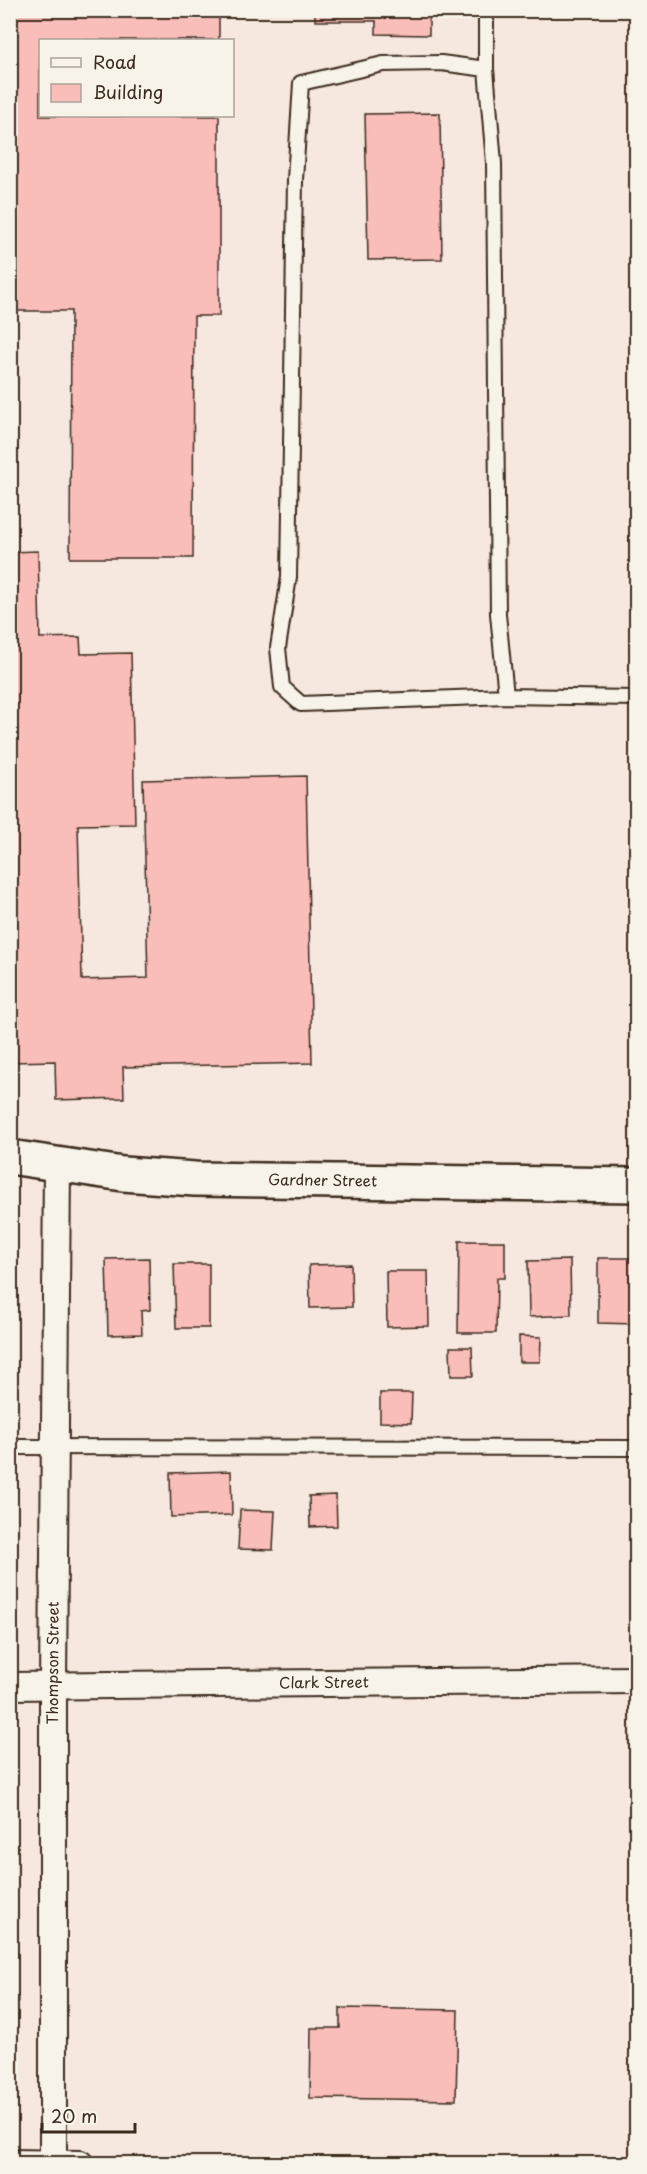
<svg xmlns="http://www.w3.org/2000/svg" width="647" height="2174" viewBox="0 0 647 2174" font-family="'Playpen Sans',sans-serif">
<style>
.building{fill:#f9bdba;stroke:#3b2a1e;stroke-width:1.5}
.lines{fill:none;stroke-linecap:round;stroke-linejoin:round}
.lane-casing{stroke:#3b2a1e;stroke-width:18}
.street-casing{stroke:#3b2a1e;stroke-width:30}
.primary-casing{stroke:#3b2a1e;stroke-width:38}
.lane{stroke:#f7f3e8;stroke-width:14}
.street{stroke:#f7f3e8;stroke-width:26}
.primary{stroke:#f7f3e8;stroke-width:33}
.labels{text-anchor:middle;stroke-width:5;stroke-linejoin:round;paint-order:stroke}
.street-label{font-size:15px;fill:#3b2a1e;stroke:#f7f3e8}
</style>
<rect width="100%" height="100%" fill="#f7e8df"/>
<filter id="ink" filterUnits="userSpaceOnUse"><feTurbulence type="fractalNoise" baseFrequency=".0167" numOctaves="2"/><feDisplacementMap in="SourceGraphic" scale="12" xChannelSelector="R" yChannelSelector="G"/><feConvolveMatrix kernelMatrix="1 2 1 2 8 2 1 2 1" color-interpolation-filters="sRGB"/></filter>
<g filter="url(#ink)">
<path class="building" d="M 10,10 L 219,10 L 219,40 L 40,40 L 40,116 L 219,116 L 219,316 L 194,316 L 193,558 L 70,558 L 71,311 L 10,311 Z
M 315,10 L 429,10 L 429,35 L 376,34 L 376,21 L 315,21 Z
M 440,113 L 442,259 L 368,260 L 365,114 Z
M 38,551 L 40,638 L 80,637 L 81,654 L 131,653 L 135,824 L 78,825 L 82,980 L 148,978 L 143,780 L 306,776 L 312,1063 L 123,1067 L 124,1098 L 56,1100 L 55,1061 L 10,1062 L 10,552 Z
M 459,1241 L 505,1241 L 505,1278 L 497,1278 L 496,1333 L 458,1333 Z
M 149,1258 L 150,1310 L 141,1311 L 142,1334 L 108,1335 L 106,1259 Z
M 598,1258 L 636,1258 L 636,1324 L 598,1323 Z
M 570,1260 L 571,1315 L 529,1317 L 528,1261 Z
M 174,1264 L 209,1264 L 209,1328 L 176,1328 Z
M 351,1264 L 352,1307 L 310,1308 L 309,1265 Z
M 386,1271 L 428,1271 L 429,1326 L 387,1327 Z
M 519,1336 L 541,1337 L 540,1362 L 519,1362 Z
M 450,1347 L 472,1347 L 473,1376 L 451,1376 Z
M 380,1393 L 412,1393 L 411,1423 L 380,1422 Z
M 231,1471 L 232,1515 L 171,1517 L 170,1473 Z
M 336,1495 L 337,1526 L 310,1527 L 309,1496 Z
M 240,1510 L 275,1511 L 273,1550 L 238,1549 Z
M 340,2008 L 458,2010 L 456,2100 L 310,2098 L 311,2028 L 340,2028 Z"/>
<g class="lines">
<defs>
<path id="lane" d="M 486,10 L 486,69
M 506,696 L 498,614 L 494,163 L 486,69 L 441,63 L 383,64 L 301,83 L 295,180 L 289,577 L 278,648 L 282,687 L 301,704 L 506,696 L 636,698
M 10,1447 L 636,1448"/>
<g id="street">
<path id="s1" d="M 10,1686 L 636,1680"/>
<path d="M 10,2163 L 80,2164"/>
<path id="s2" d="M 53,2163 L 53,1687 L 57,1165"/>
</g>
<g id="primary">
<path id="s3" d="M 10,1157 L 123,1174 L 195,1179 L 636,1185"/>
</g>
</defs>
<use href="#lane" class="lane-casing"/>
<use href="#street" class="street-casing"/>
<use href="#primary" class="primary-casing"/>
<use href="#lane" class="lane"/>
<use href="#street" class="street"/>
<use href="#primary" class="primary"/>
</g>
</g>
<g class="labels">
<g class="street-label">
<text dy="5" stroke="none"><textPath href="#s3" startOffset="314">Gardner Street</textPath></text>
<text dy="5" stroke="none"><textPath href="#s2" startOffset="500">Thompson Street</textPath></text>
<text dy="5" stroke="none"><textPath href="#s1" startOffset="314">Clark Street</textPath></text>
</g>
</g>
<rect width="647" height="2174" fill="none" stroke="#f7f3e8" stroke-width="36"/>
<rect x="18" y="18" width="611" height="2138" fill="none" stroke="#3b2a1e" stroke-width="2" filter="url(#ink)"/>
<rect x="39" y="39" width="195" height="78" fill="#f7f3e8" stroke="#aca397" stroke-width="1.5"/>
<rect x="51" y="58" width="30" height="9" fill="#f7f3e8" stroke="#aca397" stroke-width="1.5"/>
<text x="93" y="69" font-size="18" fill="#3b2a1e">Road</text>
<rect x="51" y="84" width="30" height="18" fill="#f9bdba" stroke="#aca397" stroke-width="1.5"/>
<text x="93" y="99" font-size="18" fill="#3b2a1e">Building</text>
<path d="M42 2123v9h93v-9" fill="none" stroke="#3b2a1e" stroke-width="3"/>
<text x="51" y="2123" font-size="18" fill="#3b2a1e" stroke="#f7f3e8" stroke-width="4.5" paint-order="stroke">20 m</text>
</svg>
